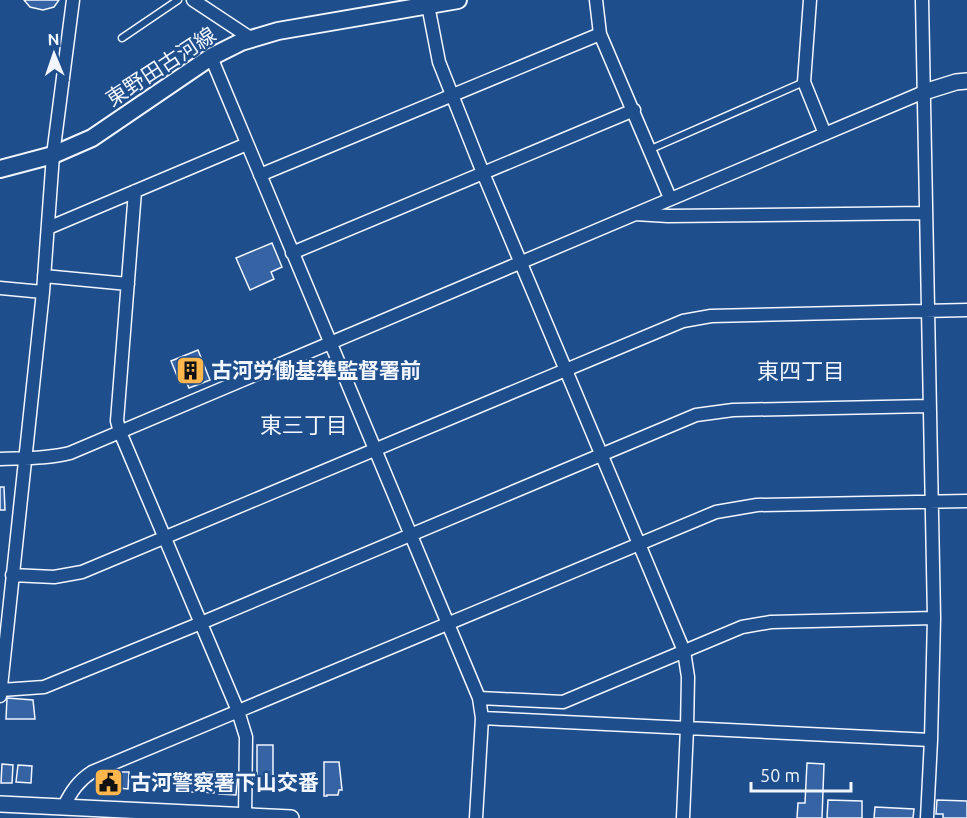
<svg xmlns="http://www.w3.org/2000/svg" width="967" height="818" viewBox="0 0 967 818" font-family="Ubuntu,'Noto Sans JP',sans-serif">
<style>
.building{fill:#3563a3;stroke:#f2f6ff;stroke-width:1.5}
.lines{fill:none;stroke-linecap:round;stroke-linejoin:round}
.service-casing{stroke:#f2f6ff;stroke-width:9}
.minor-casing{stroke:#f2f6ff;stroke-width:15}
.tertiary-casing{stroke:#f2f6ff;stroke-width:18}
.secondary-casing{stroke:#f2f6ff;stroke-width:20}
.service{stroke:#1f4e8c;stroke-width:6}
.minor{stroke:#1f4e8c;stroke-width:12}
.tertiary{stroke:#1f4e8c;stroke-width:15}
.secondary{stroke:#1f4e8c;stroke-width:16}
.labels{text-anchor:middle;stroke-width:4.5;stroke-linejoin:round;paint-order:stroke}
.street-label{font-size:21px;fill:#f2f6ff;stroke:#1f4e8c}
.poi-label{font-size:21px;font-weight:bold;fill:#f2f6ff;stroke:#1f4e8c;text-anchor:start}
.neighbourhood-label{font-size:22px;fill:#f2f6ff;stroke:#1f4e8c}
</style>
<rect width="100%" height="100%" fill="#1f4e8c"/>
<path class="building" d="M 24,0 L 59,0 L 54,7 L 43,10 L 30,7 Z
M 272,243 L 282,267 L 271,272 L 274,279 L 250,290 L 236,258 Z
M 198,350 L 210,380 L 189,388 L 186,381 L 180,383 L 171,361 Z
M 0,487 L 4,487 L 5,510 L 0,510 Z
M 7,698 L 33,700 L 35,719 L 6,719 Z
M 257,745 L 273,745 L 273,791 L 257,791 Z
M 324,762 L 339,762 L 342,790 L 339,790 L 338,795 L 327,795 L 327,796 L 324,796 Z
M 807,763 L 824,764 L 822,818 L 797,818 L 798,803 L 805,803 Z
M 2,764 L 13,765 L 12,783 L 1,783 Z
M 18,765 L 32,766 L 31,783 L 16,782 Z
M 119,772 L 129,772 L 128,789 L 118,788 Z
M 204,772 L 215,772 L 214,793 L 203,792 Z
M 221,774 L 238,775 L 236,795 L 219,794 Z
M 178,775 L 197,775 L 197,792 L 178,792 Z
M 103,778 L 115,779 L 114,788 L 102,787 Z
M 828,800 L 862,801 L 862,818 L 827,818 Z
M 937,800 L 967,801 L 967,818 L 943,818 L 943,814 L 936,814 Z
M 875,807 L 914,809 L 913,818 L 874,818 Z"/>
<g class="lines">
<defs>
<path id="service" d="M 122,38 L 178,0
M 651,149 L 804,82"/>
<path id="minor" d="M 193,0 L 252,39
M 427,0 L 439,62 L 483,173 L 684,651 L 688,677 L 687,728 L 683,818
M 596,0 L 600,34 L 670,198
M 810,0 L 804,82 L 825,134
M 922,0 L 934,618 L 931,740 L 927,818
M 211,57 L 479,698 L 482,718 L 476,818
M 260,175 L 600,34
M 135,191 L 117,421 L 120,432 L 238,711 L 246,737 L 245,818
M 635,214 L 668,216 L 926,213
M 48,228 L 247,144
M 292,253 L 634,110
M 44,276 L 128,284
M 0,288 L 43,292
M 0,459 C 23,458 47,459 70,453 L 924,92
M 12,575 L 54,577 L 82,572 L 683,321 L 711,316 L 967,310
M 1,690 L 44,687 L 201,623 L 696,415 L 733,410 L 929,406
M 0,696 L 43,292 L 53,155 L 73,0
M 479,698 L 563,702 L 742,627 L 771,622 L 934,618
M 482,718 L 931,740
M 64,806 C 71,792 78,781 92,772 L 716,512 L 757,505 L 967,501"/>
<path id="tertiary" d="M 924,92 L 956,82 L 967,81
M 0,804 L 291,818"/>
<path id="secondary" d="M 0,169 L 53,155 L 92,138 L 211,57 L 241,42 L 278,31 L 458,0"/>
</defs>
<use href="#service" class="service-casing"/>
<use href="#minor" class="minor-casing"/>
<use href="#tertiary" class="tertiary-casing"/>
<use href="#secondary" class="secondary-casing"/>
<use href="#service" class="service"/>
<use href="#minor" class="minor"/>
<use href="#tertiary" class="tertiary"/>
<use href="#secondary" class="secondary"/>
</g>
<defs>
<symbol id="building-square" viewBox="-11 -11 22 22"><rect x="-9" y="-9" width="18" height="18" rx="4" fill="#ffb74d" stroke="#1f4e8c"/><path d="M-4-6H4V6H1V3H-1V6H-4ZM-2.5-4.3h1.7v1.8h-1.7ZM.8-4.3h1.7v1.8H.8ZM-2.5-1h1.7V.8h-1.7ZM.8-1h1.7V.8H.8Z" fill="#111"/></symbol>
<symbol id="civic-square" viewBox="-11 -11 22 22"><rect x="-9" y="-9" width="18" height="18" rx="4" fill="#ffb74d" stroke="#1f4e8c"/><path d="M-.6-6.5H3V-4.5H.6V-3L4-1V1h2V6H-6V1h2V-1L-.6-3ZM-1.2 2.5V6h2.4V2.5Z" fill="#111"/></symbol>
</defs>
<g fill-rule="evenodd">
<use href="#building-square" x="174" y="354" width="33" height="33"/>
<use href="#civic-square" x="92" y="766" width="33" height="33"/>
</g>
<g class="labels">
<g class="street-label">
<text transform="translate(161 67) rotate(-33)" y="7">東野田古河線</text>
</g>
<g class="poi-label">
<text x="211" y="378">古河労働基準監督署前</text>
<text x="130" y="790">古河警察署下山交番</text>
</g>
<g class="neighbourhood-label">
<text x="801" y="379">東四丁目</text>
<text x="304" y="433">東三丁目</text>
</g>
</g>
<g transform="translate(54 54) rotate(358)" stroke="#1f4e8c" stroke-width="4.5" paint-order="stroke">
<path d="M0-4.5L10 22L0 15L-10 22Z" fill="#f2f6ff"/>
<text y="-9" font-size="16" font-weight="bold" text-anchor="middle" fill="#f2f6ff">N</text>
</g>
<path d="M751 782v9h100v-9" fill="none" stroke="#f2f6ff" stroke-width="3"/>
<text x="760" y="782" font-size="18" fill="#f2f6ff" stroke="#1f4e8c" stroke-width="4.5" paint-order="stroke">50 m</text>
</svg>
